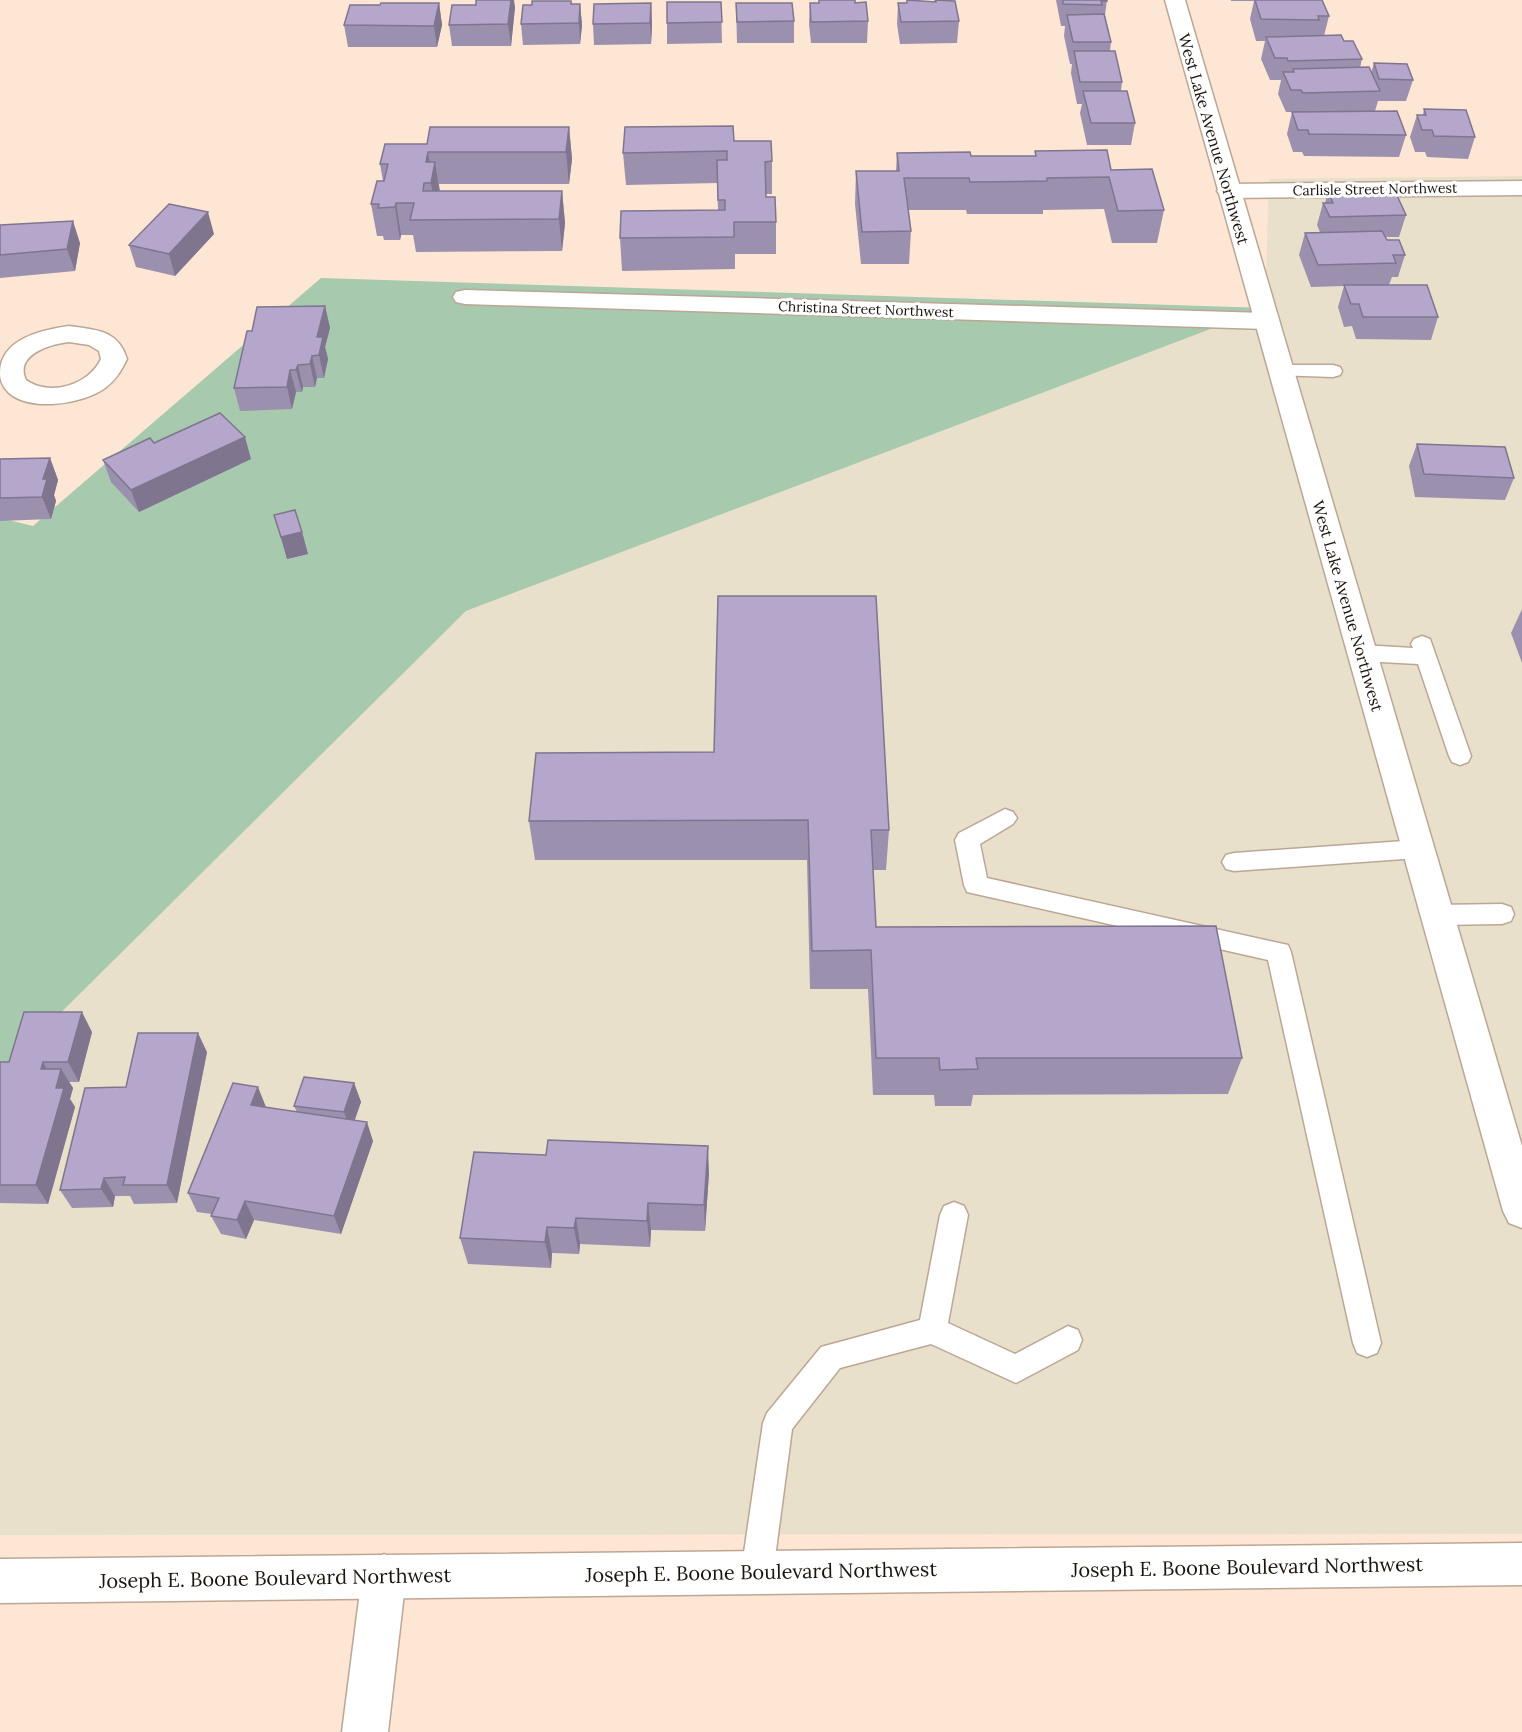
<svg xmlns="http://www.w3.org/2000/svg" width="1522" height="1732" viewBox="0 0 1522 1732" font-family="Lora,serif">
<style>
.commercial{fill:#e9e0cb}
.green{fill:#a7c9ad}
.lines{fill:none;stroke-linecap:round;stroke-linejoin:round}
.lane-casing{stroke:#bca695;stroke-width:3}
.street-casing{stroke:#bca695;stroke-width:3}
.secondary-casing{stroke:#bca695;stroke-width:3}
.lane{fill:#fff;fill-rule:evenodd}
.street{fill:#fff;fill-rule:evenodd}
.secondary{fill:#fff;fill-rule:evenodd}
.wall{fill:#9c90af}
.shaded-wall{fill:#7f758f}
.building{fill:#b5a7cc;stroke:#7f758f;stroke-width:1.5}
.labels{text-anchor:middle;stroke-width:6;stroke-linejoin:round;paint-order:stroke}
.far-street-label{font-size:14px;fill:#1b130d;stroke:#fff}
.street-label{font-size:16px;fill:#1b130d;stroke:#fff}
.near-street-label{font-size:20px;fill:#1b130d;stroke:#fff}
</style>
<rect width="100%" height="100%" fill="#fee6d4"/>
<path class="commercial" d="M 1522,176 L 1522,1534 L 0,1535 L 0,1073 L 466,611 L 1265,308 L 1269,179 Z"/>
<path class="green" d="M 321,278 L 1266,308 L 466,611 L 0,1073 L 0,518 L 33,526 Z"/>
<g class="lines">
<defs>
<path id="lane" d="M 1281,365 L 1333,365 L 1340,367 L 1342,371 L 1340,375 L 1333,377 L 1274,375 L 1272,371 L 1274,367 Z
M 1422,636 L 1430,639 L 1471,756 L 1468,762 L 1460,765 L 1452,762 L 1449,756 L 1418,664 L 1362,661 L 1354,659 L 1351,653 L 1354,647 L 1362,645 L 1413,648 L 1411,644 L 1414,639 Z
M 1005,809 L 1013,812 L 1017,818 L 1013,824 L 980,844 L 987,878 L 1288,945 L 1291,952 L 1381,1343 L 1377,1353 L 1367,1357 L 1357,1353 L 1353,1343 L 1268,960 L 967,892 L 964,885 L 955,840 L 959,833 Z
M 1418,840 L 1426,842 L 1430,849 L 1426,856 L 1418,858 L 1234,871 L 1226,869 L 1222,862 L 1226,855 L 1234,853 Z
M 1502,904 L 1511,907 L 1514,914 L 1511,921 L 1502,924 L 1437,925 L 1428,922 L 1425,915 L 1428,908 L 1437,905 Z
M 954,1202 L 964,1206 L 968,1215 L 948,1323 L 1015,1354 L 1068,1326 L 1078,1330 L 1082,1340 L 1078,1350 L 1016,1383 L 931,1344 L 840,1368 L 792,1429 L 773,1573 L 768,1584 L 757,1589 L 746,1584 L 741,1573 L 763,1423 L 767,1413 L 821,1347 L 920,1320 L 940,1215 L 944,1206 Z"/>
<path id="street" d="M 1522,181 L 1522,195 L 1229,198 L 1221,196 L 1217,191 L 1221,186 L 1229,184 Z
M 465,290 L 1266,313 L 1275,316 L 1279,321 L 1275,326 L 1266,329 L 465,304 L 456,302 L 453,297 L 456,292 Z
M 69,326 C 95,330 118,329 127,359 C 121,371 116,380 105,388 C 83,404 31,412 9,393 C 3,387 0,381 0,373 C 0,339 41,330 69,326 ZM 69,342 L 89,345 L 99,351 L 101,359 C 89,385 50,397 26,380 C 14,355 50,344 69,342 Z
M 384,1554 L 399,1561 L 406,1576 L 388,1732 L 342,1732 L 362,1576 L 369,1561 Z"/>
<path id="secondary" d="M 1165,0 L 1185,0 L 1522,1146 L 1522,1228 L 1509,1223 L 1503,1211 Z
M 1522,1543 L 1522,1585 L 0,1603 L 0,1559 Z"/>
</defs>
<use href="#lane" class="lane-casing"/>
<use href="#street" class="street-casing"/>
<use href="#secondary" class="secondary-casing"/>
<use href="#lane" class="lane"/>
<use href="#street" class="street"/>
<use href="#secondary" class="secondary"/>
</g>
<path class="wall" d="M 935,0 L 959,21 L 957,43 L 900,44 L 897,24 L 898,3 L 935,2 Z
M 1056,0 L 1107,0 L 1105,15 L 1111,42 L 1110,51 L 1122,82 L 1121,91 L 1135,123 L 1131,145 L 1087,145 L 1080,113 L 1082,104 L 1077,104 L 1071,73 L 1072,64 L 1070,64 L 1064,36 L 1065,26 L 1061,26 Z
M 1231,0 L 1322,0 L 1329,16 L 1324,36 L 1344,41 L 1362,59 L 1360,68 L 1371,73 L 1374,63 L 1413,80 L 1406,101 L 1378,101 L 1375,111 L 1406,135 L 1399,157 L 1304,156 L 1302,152 L 1293,152 L 1287,134 L 1292,112 L 1296,112 L 1286,112 L 1278,94 L 1281,80 L 1270,80 L 1261,59 L 1265,41 L 1256,41 L 1250,19 L 1254,1 L 1231,1 Z
M 571,1 L 572,4 L 580,4 L 582,25 L 580,44 L 523,45 L 521,24 L 532,5 Z
M 721,2 L 722,43 L 667,44 L 667,23 Z
M 439,3 L 442,25 L 437,47 L 348,47 L 344,25 L 380,5 Z
M 651,3 L 652,25 L 651,44 L 594,45 L 593,24 Z
M 736,3 L 794,21 L 794,43 L 737,43 Z
M 810,3 L 855,3 L 868,21 L 867,43 L 811,43 L 809,24 Z
M 515,7 L 511,46 L 452,46 L 449,25 Z
M 1424,109 L 1475,137 L 1468,159 L 1427,157 L 1425,152 L 1415,152 L 1410,137 L 1417,115 L 1423,115 Z
M 569,127 L 572,159 L 569,184 L 439,184 L 440,191 L 562,191 L 565,223 L 562,251 L 416,252 L 413,235 L 401,235 L 400,240 L 384,240 L 383,236 L 377,236 L 371,204 L 383,181 L 380,164 L 427,144 Z
M 734,141 L 772,161 L 772,194 L 766,194 L 766,197 L 776,222 L 776,254 L 735,254 L 735,269 L 622,271 L 620,238 L 718,210 L 717,183 L 626,185 L 623,153 Z
M 1035,151 L 1111,170 L 1164,210 L 1157,243 L 1112,243 L 1104,209 L 1043,210 L 1043,214 L 967,214 L 966,210 L 908,210 L 911,231 L 909,264 L 861,264 L 855,204 L 856,171 L 896,171 L 897,153 L 971,156 L 1035,156 Z
M 1328,191 L 1406,215 L 1399,237 L 1385,237 L 1387,240 L 1405,255 L 1398,277 L 1392,277 L 1389,285 L 1438,317 L 1431,340 L 1356,339 L 1352,326 L 1344,327 L 1338,307 L 1344,286 L 1311,287 L 1299,255 L 1305,233 L 1320,232 L 1317,225 L 1323,203 L 1325,203 Z
M 0,225 L 80,243 L 75,271 L 0,278 Z
M 214,234 L 175,276 L 136,267 L 129,245 Z
M 325,306 L 330,328 L 325,347 L 328,359 L 324,378 L 317,378 L 315,387 L 303,387 L 302,392 L 296,392 L 292,409 L 240,411 L 234,388 L 252,331 Z
M 154,443 L 251,459 L 139,512 L 111,482 L 103,460 Z
M 1417,444 L 1514,478 L 1505,500 L 1415,497 L 1409,466 Z
M 50,458 L 58,480 L 54,495 L 56,501 L 51,519 L 0,521 L 0,459 Z
M 274,515 L 302,532 L 308,554 L 287,559 Z
M 1522,609 L 1522,663 L 1511,633 Z
M 536,753 L 889,830 L 886,870 L 873,870 L 876,927 L 1242,1058 L 1228,1094 L 973,1095 L 971,1106 L 935,1106 L 934,1095 L 873,1095 L 868,989 L 810,989 L 807,860 L 535,860 L 529,821 Z
M 92,1032 L 79,1082 L 69,1082 L 73,1088 L 70,1099 L 75,1107 L 48,1204 L 0,1203 L 0,1062 L 9,1062 Z
M 207,1052 L 177,1203 L 134,1204 L 130,1196 L 115,1196 L 113,1207 L 72,1208 L 60,1190 L 126,1087 Z
M 354,1083 L 361,1102 L 354,1120 L 373,1141 L 341,1234 L 254,1220 L 246,1239 L 221,1234 L 211,1216 L 212,1214 L 197,1212 L 188,1193 L 266,1107 L 297,1112 L 294,1106 Z
M 709,1173 L 705,1231 L 651,1230 L 650,1247 L 580,1244 L 579,1254 L 552,1253 L 551,1268 L 468,1264 L 460,1238 Z"/>
<path class="shaded-wall" d="M 511,0 L 514,0 L 515,7 L 511,46 L 508,24 Z
M 439,3 L 442,25 L 437,47 L 434,26 Z
M 651,3 L 652,25 L 651,44 L 650,23 Z
M 580,4 L 582,25 L 580,44 L 579,23 Z
M 569,127 L 572,159 L 569,184 L 566,152 Z
M 428,152 L 432,177 L 435,162 L 440,194 L 436,215 L 431,183 L 426,162 Z
M 562,191 L 565,223 L 562,251 L 559,219 Z
M 396,203 L 401,235 L 400,240 L 395,207 Z
M 208,212 L 214,234 L 175,276 L 169,254 Z
M 73,221 L 80,243 L 75,271 L 67,249 Z
M 325,306 L 330,328 L 325,347 L 328,359 L 324,378 L 319,355 L 317,337 Z
M 312,356 L 317,378 L 315,387 L 310,364 Z
M 298,365 L 303,387 L 302,392 L 296,370 Z
M 290,370 L 296,392 L 292,409 L 287,387 Z
M 245,437 L 251,459 L 139,512 L 131,490 Z
M 50,458 L 58,480 L 54,495 L 56,501 L 51,519 L 42,497 L 43,479 Z
M 302,532 L 308,554 L 287,559 L 281,537 Z
M 82,1012 L 92,1032 L 79,1082 L 68,1062 Z
M 198,1033 L 207,1052 L 177,1203 L 167,1185 Z
M 43,1062 L 54,1082 L 41,1069 Z
M 61,1069 L 73,1088 L 70,1099 L 75,1107 L 48,1204 L 36,1185 Z
M 354,1083 L 361,1102 L 351,1131 L 344,1112 Z
M 258,1087 L 266,1107 L 251,1105 Z
M 367,1122 L 373,1141 L 341,1234 L 334,1216 Z
M 708,1146 L 709,1173 L 705,1231 L 704,1205 Z
M 104,1178 L 115,1196 L 113,1207 L 101,1189 Z
M 245,1201 L 254,1220 L 246,1239 L 237,1220 Z
M 648,1203 L 651,1230 L 650,1247 L 647,1221 Z
M 576,1218 L 580,1244 L 579,1254 L 574,1228 Z
M 547,1227 L 552,1253 L 551,1268 L 545,1242 Z"/>
<path class="building" d="M 476,0 L 511,0 L 508,24 L 449,25 L 452,5 L 476,5 Z
M 819,0 L 855,0 L 855,3 L 866,2 L 868,21 L 811,22 L 810,3 L 819,3 Z
M 907,0 L 936,2 L 935,0 L 955,1 L 959,21 L 901,22 L 898,3 L 907,3 Z
M 1063,0 L 1107,0 L 1107,1 L 1101,1 L 1102,5 L 1063,4 Z
M 1255,0 L 1322,0 L 1329,16 L 1318,16 L 1319,20 L 1261,19 Z
M 532,1 L 571,1 L 571,4 L 580,4 L 579,23 L 521,24 L 523,5 L 532,5 Z
M 667,2 L 721,2 L 722,22 L 667,23 Z
M 381,3 L 439,3 L 434,26 L 344,25 L 350,5 L 380,5 Z
M 651,3 L 650,23 L 593,24 L 594,4 Z
M 736,3 L 792,3 L 794,21 L 737,22 Z
M 1104,14 L 1111,42 L 1073,42 L 1067,15 Z
M 1341,35 L 1344,41 L 1353,41 L 1362,59 L 1288,61 L 1287,58 L 1275,58 L 1266,37 Z
M 1074,51 L 1115,51 L 1122,82 L 1080,82 Z
M 1374,63 L 1407,64 L 1413,80 L 1379,79 Z
M 1369,67 L 1380,91 L 1303,93 L 1301,90 L 1291,90 L 1283,72 L 1294,72 L 1293,69 Z
M 1083,91 L 1127,91 L 1135,123 L 1091,123 Z
M 1424,109 L 1466,110 L 1475,137 L 1434,136 L 1432,130 L 1422,130 L 1417,115 L 1426,115 Z
M 1397,111 L 1406,135 L 1309,134 L 1308,130 L 1298,130 L 1292,112 Z
M 733,126 L 734,141 L 771,141 L 772,161 L 765,162 L 766,197 L 775,197 L 776,222 L 734,222 L 734,237 L 620,238 L 621,211 L 725,210 L 725,200 L 718,200 L 717,160 L 727,160 L 727,151 L 623,153 L 625,127 Z
M 430,127 L 569,127 L 566,152 L 428,152 L 426,162 L 435,162 L 431,183 L 424,183 L 423,191 L 562,191 L 559,219 L 410,220 L 414,203 L 396,203 L 395,207 L 378,208 L 379,204 L 371,204 L 377,181 L 384,181 L 388,164 L 380,164 L 385,144 L 427,144 Z
M 1107,150 L 1111,170 L 1152,169 L 1164,210 L 1118,211 L 1109,177 L 1047,178 L 1047,181 L 970,182 L 969,178 L 904,178 L 911,231 L 862,232 L 856,171 L 899,171 L 897,153 L 970,152 L 971,156 L 1036,156 L 1035,151 Z
M 1394,189 L 1406,215 L 1330,217 L 1323,203 L 1333,203 L 1328,191 Z
M 169,204 L 208,212 L 169,254 L 129,245 Z
M 73,221 L 67,249 L 0,255 L 0,225 Z
M 1382,231 L 1387,240 L 1399,240 L 1405,255 L 1393,255 L 1396,263 L 1318,265 L 1305,233 Z
M 1344,285 L 1427,285 L 1438,317 L 1363,317 L 1359,304 L 1351,304 Z
M 325,306 L 317,337 L 323,337 L 319,355 L 312,356 L 310,364 L 298,365 L 296,370 L 290,370 L 287,387 L 234,388 L 247,331 L 252,331 L 257,307 Z
M 220,413 L 245,437 L 131,490 L 103,460 L 150,438 L 154,443 Z
M 1417,444 L 1505,447 L 1514,478 L 1424,474 Z
M 50,458 L 43,479 L 47,479 L 42,497 L 0,498 L 0,459 Z
M 295,510 L 302,532 L 281,537 L 274,515 Z
M 718,596 L 876,596 L 889,830 L 871,830 L 876,927 L 1216,926 L 1242,1058 L 976,1058 L 978,1069 L 940,1070 L 939,1058 L 876,1058 L 871,950 L 812,951 L 808,820 L 529,821 L 536,753 L 714,752 Z
M 24,1012 L 82,1012 L 68,1062 L 43,1062 L 41,1069 L 61,1069 L 56,1088 L 64,1088 L 36,1185 L 0,1185 L 0,1062 L 9,1062 Z
M 138,1033 L 198,1033 L 167,1185 L 123,1185 L 125,1177 L 104,1178 L 101,1189 L 60,1190 L 85,1088 L 126,1087 Z
M 304,1077 L 354,1083 L 344,1112 L 294,1106 Z
M 233,1083 L 258,1087 L 251,1105 L 367,1122 L 334,1216 L 245,1201 L 237,1220 L 211,1216 L 219,1198 L 188,1193 Z
M 548,1140 L 708,1146 L 704,1205 L 648,1203 L 647,1221 L 576,1218 L 574,1228 L 547,1227 L 545,1242 L 460,1238 L 474,1152 L 546,1155 Z"/>
<g class="labels">
<g class="far-street-label">
<text transform="translate(1375 189) rotate(-1)" y="5">Carlisle Street Northwest</text>
<text transform="translate(866 309) rotate(2)" y="5">Christina Street Northwest</text>
</g>
<g class="street-label">
<text transform="translate(1214 139) rotate(74)" y="6">West Lake Avenue Northwest</text>
<text transform="translate(1348 606) rotate(74)" y="6">West Lake Avenue Northwest</text>
</g>
<g class="near-street-label">
<text transform="translate(1247 1567) rotate(-1)" y="7">Joseph E. Boone Boulevard Northwest</text>
<text transform="translate(761 1572) rotate(-1)" y="7">Joseph E. Boone Boulevard Northwest</text>
<text transform="translate(275 1578) rotate(-1)" y="7">Joseph E. Boone Boulevard Northwest</text>
</g>
</g>
</svg>
